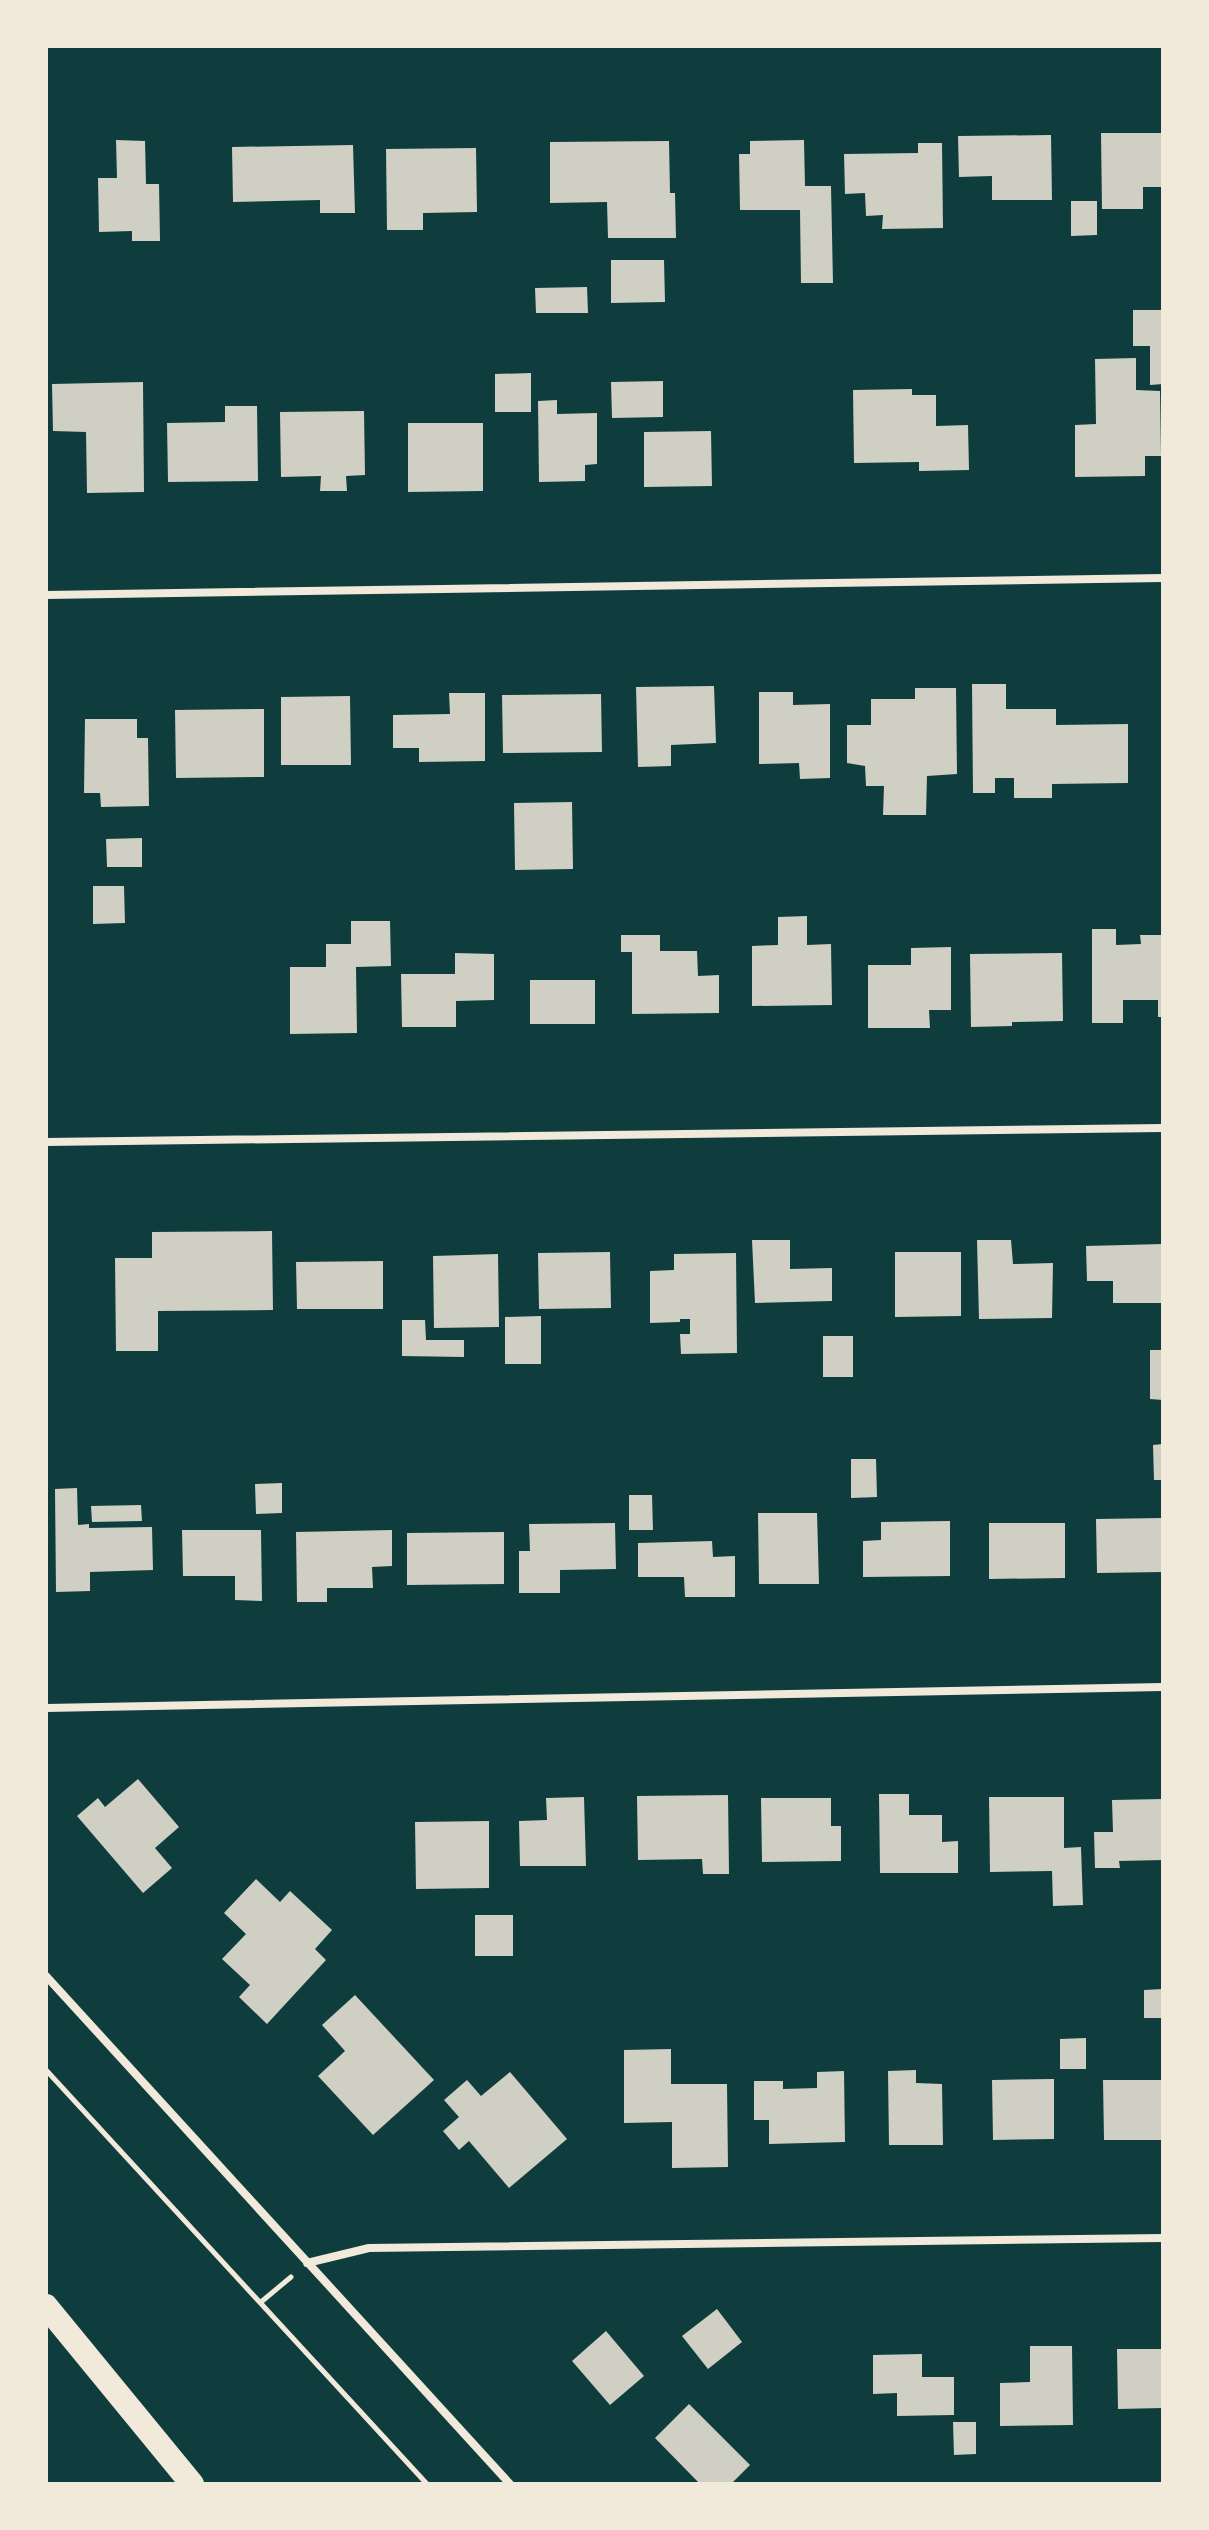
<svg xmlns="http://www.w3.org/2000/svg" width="1209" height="2530" viewBox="0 0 1209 2530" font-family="'Titillium Web',sans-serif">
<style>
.building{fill:#cfcfc3}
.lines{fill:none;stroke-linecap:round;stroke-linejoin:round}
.path{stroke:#f1e9da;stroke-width:5}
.minor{stroke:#f1e9da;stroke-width:8}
.motorway{stroke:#f1e9da;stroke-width:24}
</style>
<rect width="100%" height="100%" fill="#0f3d3e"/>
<path class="building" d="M 1101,133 L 1161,133 L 1161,187 L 1143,187 L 1143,209 L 1102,209 Z
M 1051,135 L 1052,200 L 992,200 L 992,176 L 959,177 L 958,136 Z
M 116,140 L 145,141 L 146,184 L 159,184 L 160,241 L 132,241 L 132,231 L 99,232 L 98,178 L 117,178 Z
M 804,140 L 805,186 L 831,186 L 833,283 L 801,283 L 800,210 L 740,210 L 739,154 L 750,154 L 750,141 Z
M 669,141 L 670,193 L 675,193 L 676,238 L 608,238 L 607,202 L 550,203 L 550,142 Z
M 918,143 L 942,143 L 943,228 L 882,229 L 883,215 L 866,216 L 865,193 L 845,194 L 844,154 L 918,153 Z
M 353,145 L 355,213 L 320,213 L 320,200 L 233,202 L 232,147 Z
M 476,148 L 477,212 L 423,213 L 423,230 L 387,230 L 386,149 Z
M 1071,201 L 1097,201 L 1097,235 L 1071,236 Z
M 611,260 L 664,260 L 665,302 L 611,303 Z
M 587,287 L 588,313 L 536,313 L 535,288 Z
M 1133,310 L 1163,310 L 1163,384 L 1150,385 L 1150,346 L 1133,346 Z
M 1136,358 L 1136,390 L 1160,391 L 1161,456 L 1145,456 L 1145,476 L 1075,477 L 1075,425 L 1096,424 L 1095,359 Z
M 531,373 L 531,412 L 495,412 L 495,374 Z
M 663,381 L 663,417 L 612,418 L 611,382 Z
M 143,382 L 144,492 L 87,493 L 86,432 L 53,431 L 52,384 Z
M 912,389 L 912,395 L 936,395 L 936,426 L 968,425 L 969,470 L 919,471 L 919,462 L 854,463 L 853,390 Z
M 557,400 L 557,414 L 597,413 L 597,464 L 585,465 L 585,481 L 539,482 L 538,401 Z
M 225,406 L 257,406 L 258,481 L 168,482 L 167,423 L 225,422 Z
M 364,411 L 365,475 L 346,476 L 347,491 L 320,491 L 321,476 L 281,477 L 280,412 Z
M 408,423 L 483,423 L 483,491 L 408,492 Z
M 711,431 L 712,486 L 644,487 L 644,432 Z
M 972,684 L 1006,684 L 1006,709 L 1056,709 L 1056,725 L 1128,724 L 1128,783 L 1052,784 L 1052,798 L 1014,798 L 1014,778 L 995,778 L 995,793 L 973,793 Z
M 714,686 L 716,743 L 671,745 L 671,766 L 638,767 L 636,687 Z
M 915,688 L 956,688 L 957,774 L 927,776 L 926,815 L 883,815 L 884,786 L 866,786 L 865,766 L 847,763 L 847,725 L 871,725 L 871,699 L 915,699 Z
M 759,692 L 793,692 L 793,705 L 830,704 L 830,778 L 800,779 L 799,763 L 759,764 Z
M 449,693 L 485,693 L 485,761 L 419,762 L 419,748 L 393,748 L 393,715 L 450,714 Z
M 601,694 L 602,752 L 503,753 L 502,695 Z
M 350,696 L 351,765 L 281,765 L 281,697 Z
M 264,709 L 264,777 L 176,778 L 175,710 Z
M 85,719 L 137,719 L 137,738 L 148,738 L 149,806 L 101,807 L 100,793 L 84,793 Z
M 572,802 L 573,869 L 515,870 L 514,803 Z
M 142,838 L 142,867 L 107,867 L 106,839 Z
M 93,886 L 124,886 L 125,923 L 93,924 Z
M 807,916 L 807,945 L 831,944 L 832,1005 L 752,1006 L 752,946 L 778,945 L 778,917 Z
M 351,921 L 390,921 L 391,966 L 356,967 L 357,1033 L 290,1034 L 290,967 L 326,967 L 326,944 L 351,944 Z
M 1092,929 L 1116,929 L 1116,945 L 1141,944 L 1140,935 L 1163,935 L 1163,1017 L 1158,1017 L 1158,1000 L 1123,1000 L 1123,1023 L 1092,1023 Z
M 621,935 L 660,935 L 660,951 L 697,951 L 698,976 L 719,975 L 719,1013 L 632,1014 L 632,952 L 621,952 Z
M 951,947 L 951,1010 L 929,1010 L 930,1028 L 868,1028 L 868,965 L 911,965 L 911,948 Z
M 455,953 L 494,954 L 494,1000 L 456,1001 L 456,1027 L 402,1027 L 401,974 L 455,974 Z
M 1062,953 L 1063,1021 L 1012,1022 L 1012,1026 L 971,1027 L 970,954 Z
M 530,980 L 595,980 L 595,1024 L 530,1024 Z
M 272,1231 L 273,1310 L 158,1311 L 158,1351 L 116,1351 L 115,1258 L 152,1258 L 152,1232 Z
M 752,1240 L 790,1240 L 790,1269 L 832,1268 L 832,1301 L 755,1303 Z
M 977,1240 L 1011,1240 L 1013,1264 L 1053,1263 L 1052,1318 L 979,1319 Z
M 1163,1244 L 1163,1303 L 1113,1303 L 1113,1281 L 1087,1281 L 1086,1246 Z
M 610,1252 L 611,1308 L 539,1309 L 538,1253 Z
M 895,1252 L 961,1252 L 961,1316 L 895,1317 Z
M 736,1253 L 737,1353 L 681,1354 L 680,1334 L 690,1334 L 690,1319 L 680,1319 L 680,1322 L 650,1323 L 650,1271 L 674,1270 L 674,1254 Z
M 498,1254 L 499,1327 L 434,1328 L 433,1256 Z
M 383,1261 L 383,1309 L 297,1309 L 296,1262 Z
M 541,1316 L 541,1364 L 505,1364 L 505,1317 Z
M 402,1320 L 425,1320 L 426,1340 L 464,1340 L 464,1357 L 402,1356 Z
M 823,1336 L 853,1336 L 853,1377 L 823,1377 Z
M 1150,1350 L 1163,1350 L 1163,1400 L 1150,1399 Z
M 1163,1444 L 1163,1480 L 1154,1480 L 1153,1445 Z
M 851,1459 L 876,1459 L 877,1497 L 851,1498 Z
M 282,1483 L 282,1513 L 256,1514 L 255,1484 Z
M 77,1488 L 78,1525 L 89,1524 L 89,1528 L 152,1527 L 153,1570 L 90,1572 L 90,1591 L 56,1592 L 55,1489 Z
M 629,1495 L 652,1495 L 653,1530 L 629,1530 Z
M 141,1505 L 142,1521 L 92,1522 L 91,1506 Z
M 758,1513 L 817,1513 L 819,1584 L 759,1584 Z
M 1163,1518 L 1163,1572 L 1097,1573 L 1096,1519 Z
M 950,1521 L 950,1576 L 863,1577 L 863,1541 L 881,1540 L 881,1522 Z
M 615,1523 L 616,1569 L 560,1570 L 560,1593 L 519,1593 L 519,1551 L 530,1551 L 529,1524 Z
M 989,1523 L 1065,1523 L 1065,1578 L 989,1579 Z
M 182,1530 L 261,1530 L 262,1601 L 235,1600 L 235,1576 L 183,1576 Z
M 392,1530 L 392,1566 L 372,1567 L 373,1588 L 327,1588 L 327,1602 L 297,1602 L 296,1532 Z
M 504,1532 L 504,1584 L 407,1585 L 407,1533 Z
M 712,1541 L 713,1557 L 735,1556 L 735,1597 L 685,1597 L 684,1577 L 638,1577 L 638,1543 Z
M 138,1779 L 179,1827 L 155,1848 L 172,1868 L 143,1893 L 77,1816 L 98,1798 L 105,1807 Z
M 879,1794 L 909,1794 L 909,1815 L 942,1815 L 942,1842 L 958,1841 L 958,1873 L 880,1873 Z
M 728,1795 L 729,1874 L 703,1874 L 702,1859 L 638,1860 L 637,1796 Z
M 584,1797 L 586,1866 L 520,1866 L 519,1821 L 547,1820 L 546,1798 Z
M 989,1797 L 1064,1797 L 1064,1848 L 1081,1847 L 1083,1905 L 1053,1906 L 1052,1871 L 990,1872 Z
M 761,1798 L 831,1798 L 831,1826 L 841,1826 L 841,1861 L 762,1862 Z
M 1163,1799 L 1163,1860 L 1119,1861 L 1120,1868 L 1095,1868 L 1094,1832 L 1113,1832 L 1112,1800 Z
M 489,1821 L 489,1888 L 416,1889 L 415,1822 Z
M 256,1879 L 280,1902 L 290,1891 L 332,1930 L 315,1949 L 326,1960 L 267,2024 L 239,1997 L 250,1985 L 222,1959 L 246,1934 L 224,1913 Z
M 475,1915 L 513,1915 L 513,1956 L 475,1956 Z
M 1163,1989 L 1163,2018 L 1144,2018 L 1144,1990 Z
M 355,1995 L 434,2080 L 373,2135 L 318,2076 L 345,2051 L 322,2025 Z
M 1086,2038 L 1086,2069 L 1060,2069 L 1060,2039 Z
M 671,2049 L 671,2084 L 727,2084 L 728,2167 L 672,2168 L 672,2122 L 624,2123 L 624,2050 Z
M 916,2070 L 916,2083 L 942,2084 L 943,2145 L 889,2145 L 888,2071 Z
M 844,2071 L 845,2142 L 769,2144 L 769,2120 L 754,2120 L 754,2081 L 783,2081 L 783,2089 L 817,2088 L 817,2072 Z
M 510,2072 L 567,2139 L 509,2188 L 469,2141 L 459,2150 L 443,2131 L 459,2117 L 444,2100 L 467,2080 L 481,2096 Z
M 1054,2079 L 1054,2139 L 993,2140 L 992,2080 Z
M 1103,2080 L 1163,2080 L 1163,2140 L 1104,2140 Z
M 717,2309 L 742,2342 L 708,2369 L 682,2336 Z
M 606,2331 L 644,2376 L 610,2405 L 572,2361 Z
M 1030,2346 L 1072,2346 L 1073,2425 L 1000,2426 L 1000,2383 L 1030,2382 Z
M 1117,2349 L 1163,2349 L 1163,2408 L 1118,2409 Z
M 922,2354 L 922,2377 L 954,2377 L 954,2415 L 897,2416 L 897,2393 L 873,2394 L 873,2355 Z
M 689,2404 L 750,2465 L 731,2484 L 700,2484 L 655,2438 Z
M 953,2422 L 976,2422 L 976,2454 L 954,2455 Z"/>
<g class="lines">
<path class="path" d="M 46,2070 L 427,2484
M 261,2302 L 291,2277"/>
<path class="minor" d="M 46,595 L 1163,578
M 46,1142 L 1163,1128
M 46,1708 L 1163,1687
M 46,1976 L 510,2484
M 307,2263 L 369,2248 L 1163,2238"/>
<path class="motorway" d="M 46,2306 L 192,2484"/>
</g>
<rect width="1209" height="2530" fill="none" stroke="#f1e9da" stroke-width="96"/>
</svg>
